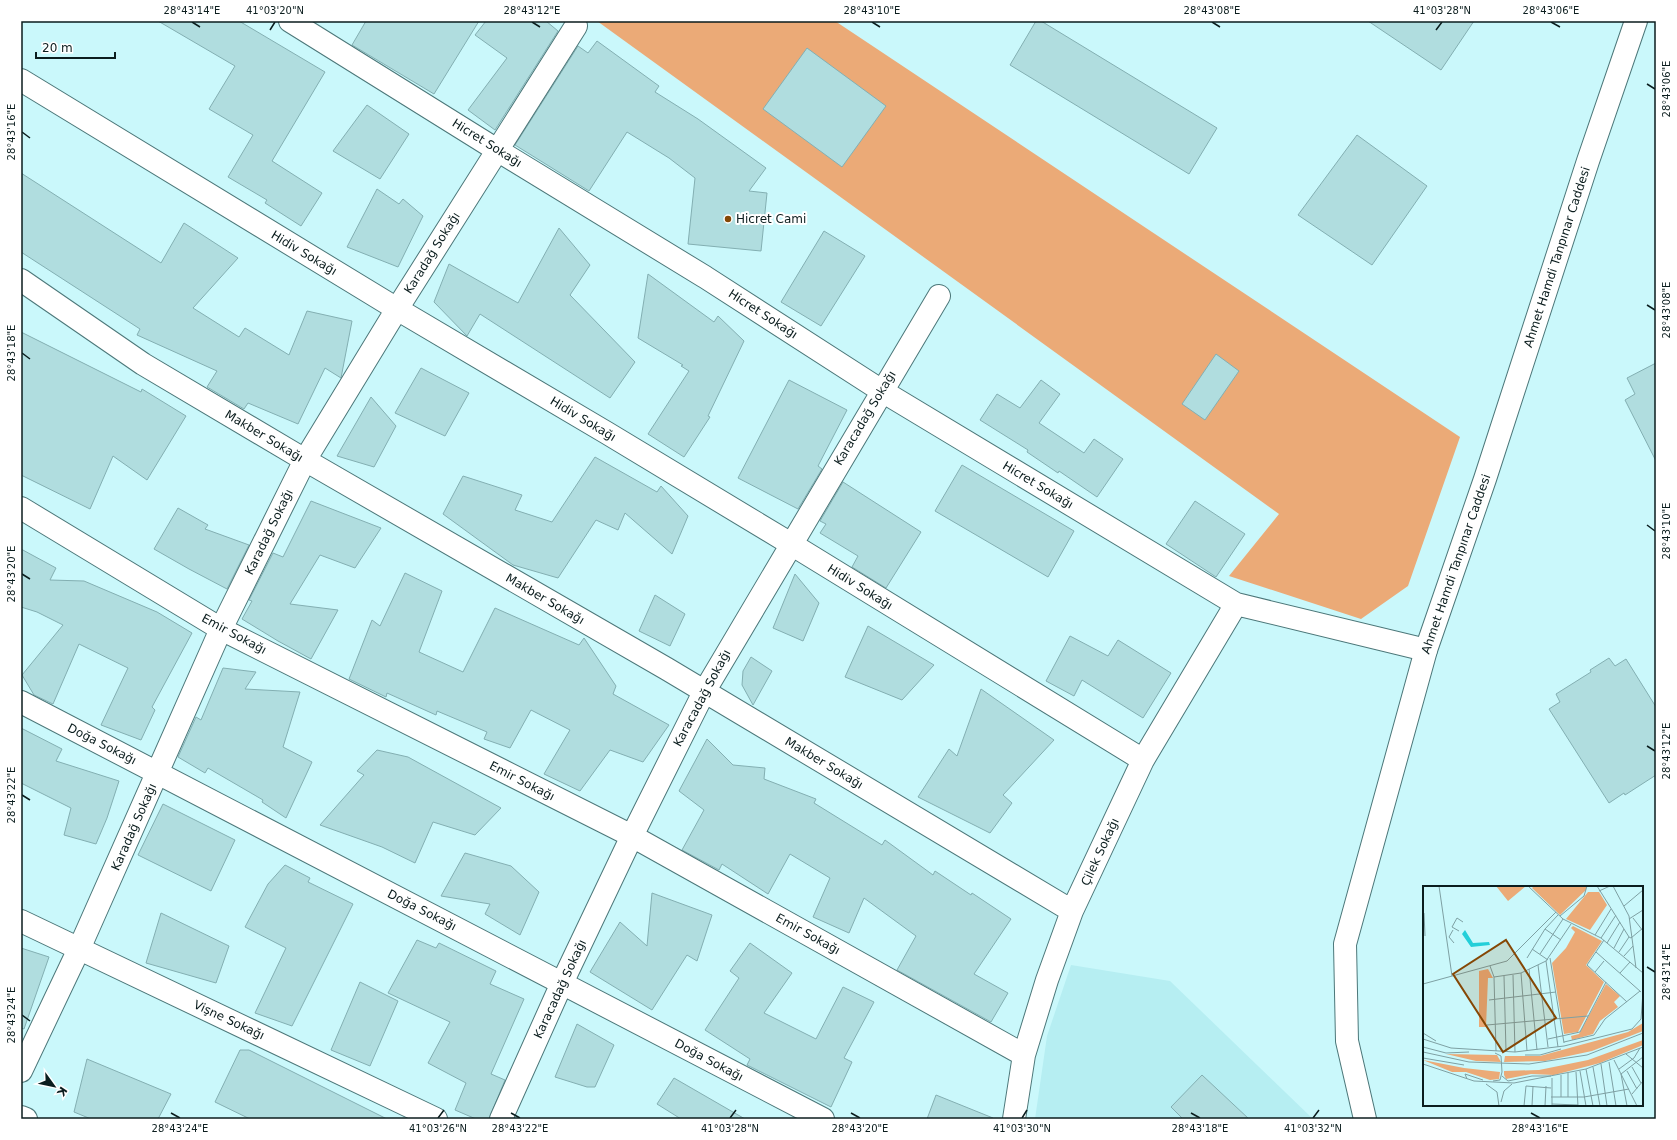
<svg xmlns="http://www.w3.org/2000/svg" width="1677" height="1140" viewBox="0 0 1677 1140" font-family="'DejaVu Sans',sans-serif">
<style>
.built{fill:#b6eef2}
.green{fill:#ebaa77}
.building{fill:#b0dddf;stroke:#83afb2}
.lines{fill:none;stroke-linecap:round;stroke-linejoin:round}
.minor-casing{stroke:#4c7779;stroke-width:24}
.tertiary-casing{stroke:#4c7779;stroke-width:24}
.minor{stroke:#fff;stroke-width:22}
.tertiary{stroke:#fff;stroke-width:22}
.ticks{fill:none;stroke:#0b1d1e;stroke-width:1.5}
.poi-dot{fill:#854705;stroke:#fff;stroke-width:1.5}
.labels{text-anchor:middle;stroke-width:4;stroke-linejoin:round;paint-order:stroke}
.street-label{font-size:12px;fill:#0b1d1e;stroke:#fff}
.poi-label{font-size:12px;fill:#0b1d1e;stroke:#fff;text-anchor:start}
.inset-road{fill:none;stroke:#7ea0a3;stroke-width:1}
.view{fill:#854705;fill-opacity:0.15;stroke:#854705;stroke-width:2}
.inset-edge{fill:none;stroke:#0b1d1e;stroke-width:2}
.neatline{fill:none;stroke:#0b1d1e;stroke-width:1.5}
.ticks-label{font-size:10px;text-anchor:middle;fill:#0b1d1e}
</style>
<rect width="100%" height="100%" fill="#caf8fb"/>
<path class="built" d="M 1071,965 L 1170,981 L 1313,1119 L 1035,1119 L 1047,1036 Z"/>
<path class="green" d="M 597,21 L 835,21 L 1460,437 L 1408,586 L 1361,619 L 1229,576 L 1279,514 Z"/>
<path class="building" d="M 158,21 L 239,21 L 325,72 L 272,161 L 322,193 L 301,226 L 265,203 L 267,200 L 228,177 L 253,135 L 209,109 L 235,66 Z
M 366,21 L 479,21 L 434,94 L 352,45 Z
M 486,21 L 546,21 L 558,31 L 495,130 L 468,110 L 507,58 L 475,35 Z
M 1036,21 L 1041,21 L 1217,128 L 1189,174 L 1010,65 Z
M 1368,21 L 1474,21 L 1441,70 Z
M 597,41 L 659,86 L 655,92 L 698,119 L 766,168 L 749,191 L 767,193 L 761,251 L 688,244 L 695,178 L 669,158 L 627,132 L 589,191 L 515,145 L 578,46 L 588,53 Z
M 807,48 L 886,106 L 842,167 L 763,109 Z
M 367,105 L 409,134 L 380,179 L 333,151 Z
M 1357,135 L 1427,186 L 1372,265 L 1298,215 Z
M 21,173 L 161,263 L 184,223 L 238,258 L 193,308 L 239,337 L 245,328 L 289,355 L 307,311 L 352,321 L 341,378 L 325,368 L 298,424 L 248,403 L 244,409 L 207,387 L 217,371 L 137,335 L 140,329 L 21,252 Z
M 377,189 L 399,204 L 403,199 L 423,216 L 398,267 L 347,247 Z
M 559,228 L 590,265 L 570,295 L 635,362 L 610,398 L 480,314 L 467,336 L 434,302 L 449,264 L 518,303 Z
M 824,231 L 865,256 L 821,326 L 781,302 Z
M 648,274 L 714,322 L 718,316 L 744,341 L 708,416 L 710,417 L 684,457 L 648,434 L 689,371 L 681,366 L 683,365 L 638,338 Z
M 21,332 L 141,392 L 142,389 L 186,416 L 147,480 L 113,456 L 90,509 L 21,475 Z
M 1216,354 L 1239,371 L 1205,420 L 1182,404 Z
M 1656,363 L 1656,461 L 1625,400 L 1635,394 L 1627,378 Z
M 421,368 L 469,393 L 445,436 L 395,413 Z
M 789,380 L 847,410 L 818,466 L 822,469 L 798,509 L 738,478 Z
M 1041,380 L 1060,394 L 1039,423 L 1084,453 L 1094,439 L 1123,459 L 1097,497 L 1059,471 L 1058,473 L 1027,452 L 1028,450 L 980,420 L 997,394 L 1020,408 Z
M 371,397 L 396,426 L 374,467 L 337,456 Z
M 595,457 L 657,492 L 661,486 L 688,516 L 672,554 L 625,513 L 618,530 L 596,520 L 558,578 L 513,565 L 443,514 L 463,476 L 522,495 L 515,510 L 552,522 Z
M 962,465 L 1074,531 L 1048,577 L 935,511 Z
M 843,482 L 921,532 L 886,588 L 852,567 L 858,556 L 820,533 L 826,524 L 820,521 Z
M 311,501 L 381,528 L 355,568 L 320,555 L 290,604 L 338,610 L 311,659 L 278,641 L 242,619 L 252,601 L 249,600 L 273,553 L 283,557 Z
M 1195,501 L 1245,534 L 1216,577 L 1166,544 Z
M 178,508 L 208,525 L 205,529 L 249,545 L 227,589 L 189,569 L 154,549 Z
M 21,549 L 56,568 L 50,580 L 84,581 L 157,612 L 192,633 L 152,707 L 155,710 L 141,740 L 101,725 L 128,668 L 79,644 L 53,704 L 34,695 L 22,675 L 63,625 L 37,612 L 21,607 Z
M 405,573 L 442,591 L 419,652 L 463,672 L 495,608 L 579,645 L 584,638 L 616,686 L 613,694 L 669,725 L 643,762 L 610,750 L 580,791 L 544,774 L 570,730 L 531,710 L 510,748 L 484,739 L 487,732 L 437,711 L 436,715 L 387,693 L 386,697 L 349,679 L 372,620 L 380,626 Z
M 795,574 L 819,603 L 803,641 L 773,628 Z
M 655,595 L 685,614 L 670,646 L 639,631 Z
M 868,626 L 934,665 L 902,700 L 845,677 Z
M 1070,636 L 1108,656 L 1118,640 L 1171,673 L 1143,718 L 1082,680 L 1074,696 L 1046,681 Z
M 751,657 L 772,671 L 753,705 L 742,685 L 743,671 Z
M 1609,658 L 1615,666 L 1626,659 L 1656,707 L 1656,775 L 1625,795 L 1624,793 L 1609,803 L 1549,709 L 1560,702 L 1556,694 L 1591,672 L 1590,670 Z
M 223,668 L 256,672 L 245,689 L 300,692 L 283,747 L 312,762 L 286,818 L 262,802 L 263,800 L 208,768 L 205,773 L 178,757 L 196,717 L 201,720 Z
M 981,689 L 1054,740 L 1003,795 L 1012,803 L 990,833 L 918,797 L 949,749 L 957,756 Z
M 21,728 L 62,749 L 56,761 L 119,781 L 107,818 L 96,844 L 64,835 L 71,808 L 21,783 Z
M 707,739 L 733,765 L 765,768 L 764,779 L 816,799 L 814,803 L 882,845 L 885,840 L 933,875 L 935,871 L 971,895 L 972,893 L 1011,919 L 974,974 L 1008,993 L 991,1022 L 897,970 L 916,936 L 864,898 L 849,933 L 813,917 L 830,878 L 790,854 L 768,894 L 722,864 L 719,870 L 682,850 L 704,810 L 679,791 Z
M 377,750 L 408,757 L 501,808 L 475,835 L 433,822 L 415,863 L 382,847 L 320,825 L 364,775 L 357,771 Z
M 163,804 L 235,840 L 211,891 L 138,855 Z
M 465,853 L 511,866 L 539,892 L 520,935 L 485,914 L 490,904 L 441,896 Z
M 285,865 L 310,878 L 308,882 L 353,904 L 292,1026 L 255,1013 L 286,948 L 245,927 L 268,884 Z
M 652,893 L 712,915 L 697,961 L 687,955 L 652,1010 L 590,972 L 620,922 L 647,946 Z
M 161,913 L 229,946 L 216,983 L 146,963 Z
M 417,940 L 436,948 L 439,943 L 496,971 L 490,984 L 524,999 L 491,1074 L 505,1080 L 489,1119 L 476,1119 L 455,1110 L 466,1083 L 428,1063 L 450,1022 L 388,993 Z
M 750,943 L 792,973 L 764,1013 L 816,1039 L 843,987 L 874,1002 L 844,1058 L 852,1062 L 831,1107 L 747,1065 L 750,1059 L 705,1030 L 739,978 L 730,971 Z
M 21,948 L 49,957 L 24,1029 L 21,1028 Z
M 360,982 L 398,1001 L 370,1066 L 331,1050 Z
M 577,1024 L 614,1045 L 595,1087 L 587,1087 L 555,1077 Z
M 240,1050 L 249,1050 L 387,1119 L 250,1119 L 215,1102 Z
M 87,1059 L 171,1094 L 158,1119 L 91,1119 L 74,1112 Z
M 1202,1075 L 1249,1119 L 1183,1119 L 1171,1107 Z
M 674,1078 L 745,1119 L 681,1119 L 657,1104 Z
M 936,1095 L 993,1118 L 993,1119 L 927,1119 Z"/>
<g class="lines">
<defs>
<path id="minor" d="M 290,21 L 497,150 L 705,277 L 882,391 L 1236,604 L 1426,650
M 21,80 L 397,309 L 607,433 L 791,544 L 1143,760
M 21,280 L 143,364 L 305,460 L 667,669 L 1072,911
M 21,508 L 221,629 L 632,836 L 1024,1055
M 21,702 L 823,1119
M 21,921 L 436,1119
M 21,1071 L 79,949 L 221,629 L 305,460 L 397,309 L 576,26
M 21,1117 L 26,1119
M 501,1119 L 562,983 L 632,836 L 704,692 L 939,296
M 1014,1119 L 1024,1055 L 1047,980 L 1072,911 L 1143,760 L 1236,604"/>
<path id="tertiary" d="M 1365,1119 L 1347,1041 L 1345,944 L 1426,650 L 1485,479 L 1588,161 L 1636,21"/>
</defs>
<use href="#minor" class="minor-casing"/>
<use href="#tertiary" class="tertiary-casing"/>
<use href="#minor" class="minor"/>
<use href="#tertiary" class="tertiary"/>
</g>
<path class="ticks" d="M 192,22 L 200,27M 532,22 L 540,27M 872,22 L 880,27M 1212,22 L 1220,27M 1551,22 L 1560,27M 270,30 L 275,22M 1436,30 L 1442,22M 1647,84 L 1655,89M 22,132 L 30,138M 1647,305 L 1655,310M 22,353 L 30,359M 1647,525 L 1655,531M 22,574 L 30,579M 1647,746 L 1655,751M 22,795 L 30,800M 1647,967 L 1655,972M 22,1015 L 30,1021M 171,1113 L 180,1118M 511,1113 L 520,1118M 851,1113 L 860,1118M 1191,1113 L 1200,1118M 1531,1113 L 1540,1118M 438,1118 L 444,1110M 730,1118 L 736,1110M 1022,1118 L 1027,1110M 1313,1118 L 1319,1110"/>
<circle class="poi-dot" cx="728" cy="219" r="4"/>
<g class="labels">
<g class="street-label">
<text transform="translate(487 143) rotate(32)" y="4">Hicret Sokağı</text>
<text transform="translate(304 253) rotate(31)" y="4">Hidiv Sokağı</text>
<text transform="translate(432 253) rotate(-58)" y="4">Karadağ Sokağı</text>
<text transform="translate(1557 257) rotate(-72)" y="4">Ahmet Hamdi Tanpınar Caddesi</text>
<text transform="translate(763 314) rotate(33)" y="4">Hicret Sokağı</text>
<text transform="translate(865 418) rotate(-59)" y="4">Karacadağ Sokağı</text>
<text transform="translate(583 419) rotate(31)" y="4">Hidiv Sokağı</text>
<text transform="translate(264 436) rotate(31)" y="4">Makber Sokağı</text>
<text transform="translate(1038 485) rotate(31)" y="4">Hicret Sokağı</text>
<text transform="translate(269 532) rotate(-64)" y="4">Karadağ Sokağı</text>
<text transform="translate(1456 564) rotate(-71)" y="4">Ahmet Hamdi Tanpınar Caddesi</text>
<text transform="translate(860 587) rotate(32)" y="4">Hidiv Sokağı</text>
<text transform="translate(545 599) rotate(30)" y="4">Makber Sokağı</text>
<text transform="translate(234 634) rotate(28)" y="4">Emir Sokağı</text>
<text transform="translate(702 698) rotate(-62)" y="4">Karacadağ Sokağı</text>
<text transform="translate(102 744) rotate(27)" y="4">Doğa Sokağı</text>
<text transform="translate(824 763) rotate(31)" y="4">Makber Sokağı</text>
<text transform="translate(522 781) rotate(27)" y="4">Emir Sokağı</text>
<text transform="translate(134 827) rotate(-66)" y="4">Karadağ Sokağı</text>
<text transform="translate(1100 852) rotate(-65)" y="4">Çilek Sokağı</text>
<text transform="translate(422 910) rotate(27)" y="4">Doğa Sokağı</text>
<text transform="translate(808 934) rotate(29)" y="4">Emir Sokağı</text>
<text transform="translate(560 989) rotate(-65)" y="4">Karacadağ Sokağı</text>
<text transform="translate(229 1020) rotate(25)" y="4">Vişne Sokağı</text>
<text transform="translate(709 1060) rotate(28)" y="4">Doğa Sokağı</text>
</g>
<g class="poi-label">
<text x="736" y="223">Hicret Cami</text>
</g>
</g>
<g transform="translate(1423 886)">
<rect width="220" height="220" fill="#caf8fb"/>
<path d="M 73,0 L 103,0 L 85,15 ZM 111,0 L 163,0 L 163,4 L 137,29 L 109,2 ZM 165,6 L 176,6 L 184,19 L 167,44 L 143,33 ZM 150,40 L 179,55 L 163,79 L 181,96 L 155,146 L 141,148 L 129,77 L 143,62 L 152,46 L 148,42 ZM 65,83 L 70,92 L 65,92 L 63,141 L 56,141 L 56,85 ZM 183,98 L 197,110 L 191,116 L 195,121 L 177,135 L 170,148 L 149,154 L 148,150 L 156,148 ZM 220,137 L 220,145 L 169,165 L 122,175 L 81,176 L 82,170 L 117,170 L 205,146 ZM 220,154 L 220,159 L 177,177 L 131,189 L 108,188 L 83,193 L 81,189 L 81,185 L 116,184 L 165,174 ZM 23,168 L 74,169 L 78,176 L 53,175 ZM 0,174 L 41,182 L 77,186 L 76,193 L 67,194 L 43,186 L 29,186 Z" fill="#ebaa77"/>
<path d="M 42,44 L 50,57 L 66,56 L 67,59 L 48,61 L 39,48 Z" fill="#23cfd9"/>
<path class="inset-road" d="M 16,0 L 29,90M 105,0 L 140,33 L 178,52 L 220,87M 174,0 L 206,51 L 208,52 L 220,42M 190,0 L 206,30 L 213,82M 176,5 L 187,0M 201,20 L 220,4M 1,27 L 2,50M 137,30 L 161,10 L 164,0M 210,32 L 220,45M 206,33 L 220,24M 122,43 L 138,54M 30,44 L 26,51 L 31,57M 36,45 L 29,41 L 34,32 L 40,36M 172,49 L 188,23M 178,52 L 193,29M 181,54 L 164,79 L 204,116M 184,57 L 197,36M 191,62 L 201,43M 109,63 L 125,74M 173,66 L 218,106M 196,66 L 206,51M 117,68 L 140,33M 201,70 L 210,60M 104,72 L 122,43 L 135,29M 127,72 L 141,157M 123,75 L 135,161M 115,79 L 125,161M 67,80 L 71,91 L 73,165M 106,83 L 114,164M 172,86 L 181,75M 98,87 L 104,165M 197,87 L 207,76M 90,89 L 92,166M 81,90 L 83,165M 71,91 L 98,87 L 123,75 L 148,38M 0,98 L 84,75 L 133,26M 66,114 L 133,106M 64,139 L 165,130M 0,147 L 13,155M 0,153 L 28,162 L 92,166 L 141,160 L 209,143 L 218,133 L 220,106M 125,153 L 157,146 L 183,96M 141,156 L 171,149 L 182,133 L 217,105M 0,161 L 23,167 L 46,166M 0,166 L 46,176 L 106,178 L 164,169 L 220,147M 203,168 L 220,182M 102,169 L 117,169 L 138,163M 0,172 L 41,179M 191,174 L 214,220M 186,176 L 193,220M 0,178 L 51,195 L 91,197 L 163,183 L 220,161M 178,178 L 184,220M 170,181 L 177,220M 209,181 L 218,197M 163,183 L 170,220M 196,183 L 211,172 L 217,162M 157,185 L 163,220M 204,185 L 214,203M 153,186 L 155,220M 79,190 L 85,195 L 109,190 L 128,190M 44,193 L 42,188 L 60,194M 70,195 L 77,194 L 79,186 L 78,170 L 72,167M 63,198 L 74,206 L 76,220M 209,208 L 220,195M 128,211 L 161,211 L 206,203M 138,211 L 138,189M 145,211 L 145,187M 78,216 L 81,205 L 89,198M 129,218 L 155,219M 101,220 L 103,200 L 128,202M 109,220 L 110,200M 122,220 L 123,200M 129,220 L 129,192M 204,220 L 198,188 L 220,171"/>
<path class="view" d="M 83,54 L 133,132 L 80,166 L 30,88 Z"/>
<rect width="220" height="220" class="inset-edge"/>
</g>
<rect width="1677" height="1140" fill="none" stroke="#ffffff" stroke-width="44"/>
<g transform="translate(54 1086) rotate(123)" stroke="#ffffff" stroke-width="3" paint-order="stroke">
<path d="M0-3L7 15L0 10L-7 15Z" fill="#0b1d1e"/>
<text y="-6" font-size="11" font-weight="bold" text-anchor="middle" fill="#0b1d1e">K</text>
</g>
<path d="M36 52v6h79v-6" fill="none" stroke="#0b1d1e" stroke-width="2"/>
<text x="42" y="52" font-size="12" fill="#0b1d1e" stroke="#ffffff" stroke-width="3" paint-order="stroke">20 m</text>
<rect x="22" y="22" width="1633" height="1096" class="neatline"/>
<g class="ticks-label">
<text x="192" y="14">28°43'14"E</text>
<text x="275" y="14">41°03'20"N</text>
<text x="532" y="14">28°43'12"E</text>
<text x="872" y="14">28°43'10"E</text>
<text x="1212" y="14">28°43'08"E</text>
<text x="1442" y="14">41°03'28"N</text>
<text x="1551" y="14">28°43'06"E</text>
<text transform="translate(1666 89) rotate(-90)" y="4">28°43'06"E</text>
<text transform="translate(11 132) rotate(-90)" y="4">28°43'16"E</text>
<text transform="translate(1666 310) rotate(-90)" y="4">28°43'08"E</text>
<text transform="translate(11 353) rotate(-90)" y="4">28°43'18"E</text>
<text transform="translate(1666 531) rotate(-90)" y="4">28°43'10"E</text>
<text transform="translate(11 574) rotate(-90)" y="4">28°43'20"E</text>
<text transform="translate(1666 751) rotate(-90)" y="4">28°43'12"E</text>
<text transform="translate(11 795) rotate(-90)" y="4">28°43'22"E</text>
<text transform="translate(1666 972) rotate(-90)" y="4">28°43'14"E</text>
<text transform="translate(11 1015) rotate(-90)" y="4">28°43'24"E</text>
<text x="180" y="1132">28°43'24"E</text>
<text x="438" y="1132">41°03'26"N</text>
<text x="520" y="1132">28°43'22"E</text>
<text x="730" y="1132">41°03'28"N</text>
<text x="860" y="1132">28°43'20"E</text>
<text x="1022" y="1132">41°03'30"N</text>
<text x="1200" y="1132">28°43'18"E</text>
<text x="1313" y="1132">41°03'32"N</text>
<text x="1540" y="1132">28°43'16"E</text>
</g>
</svg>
